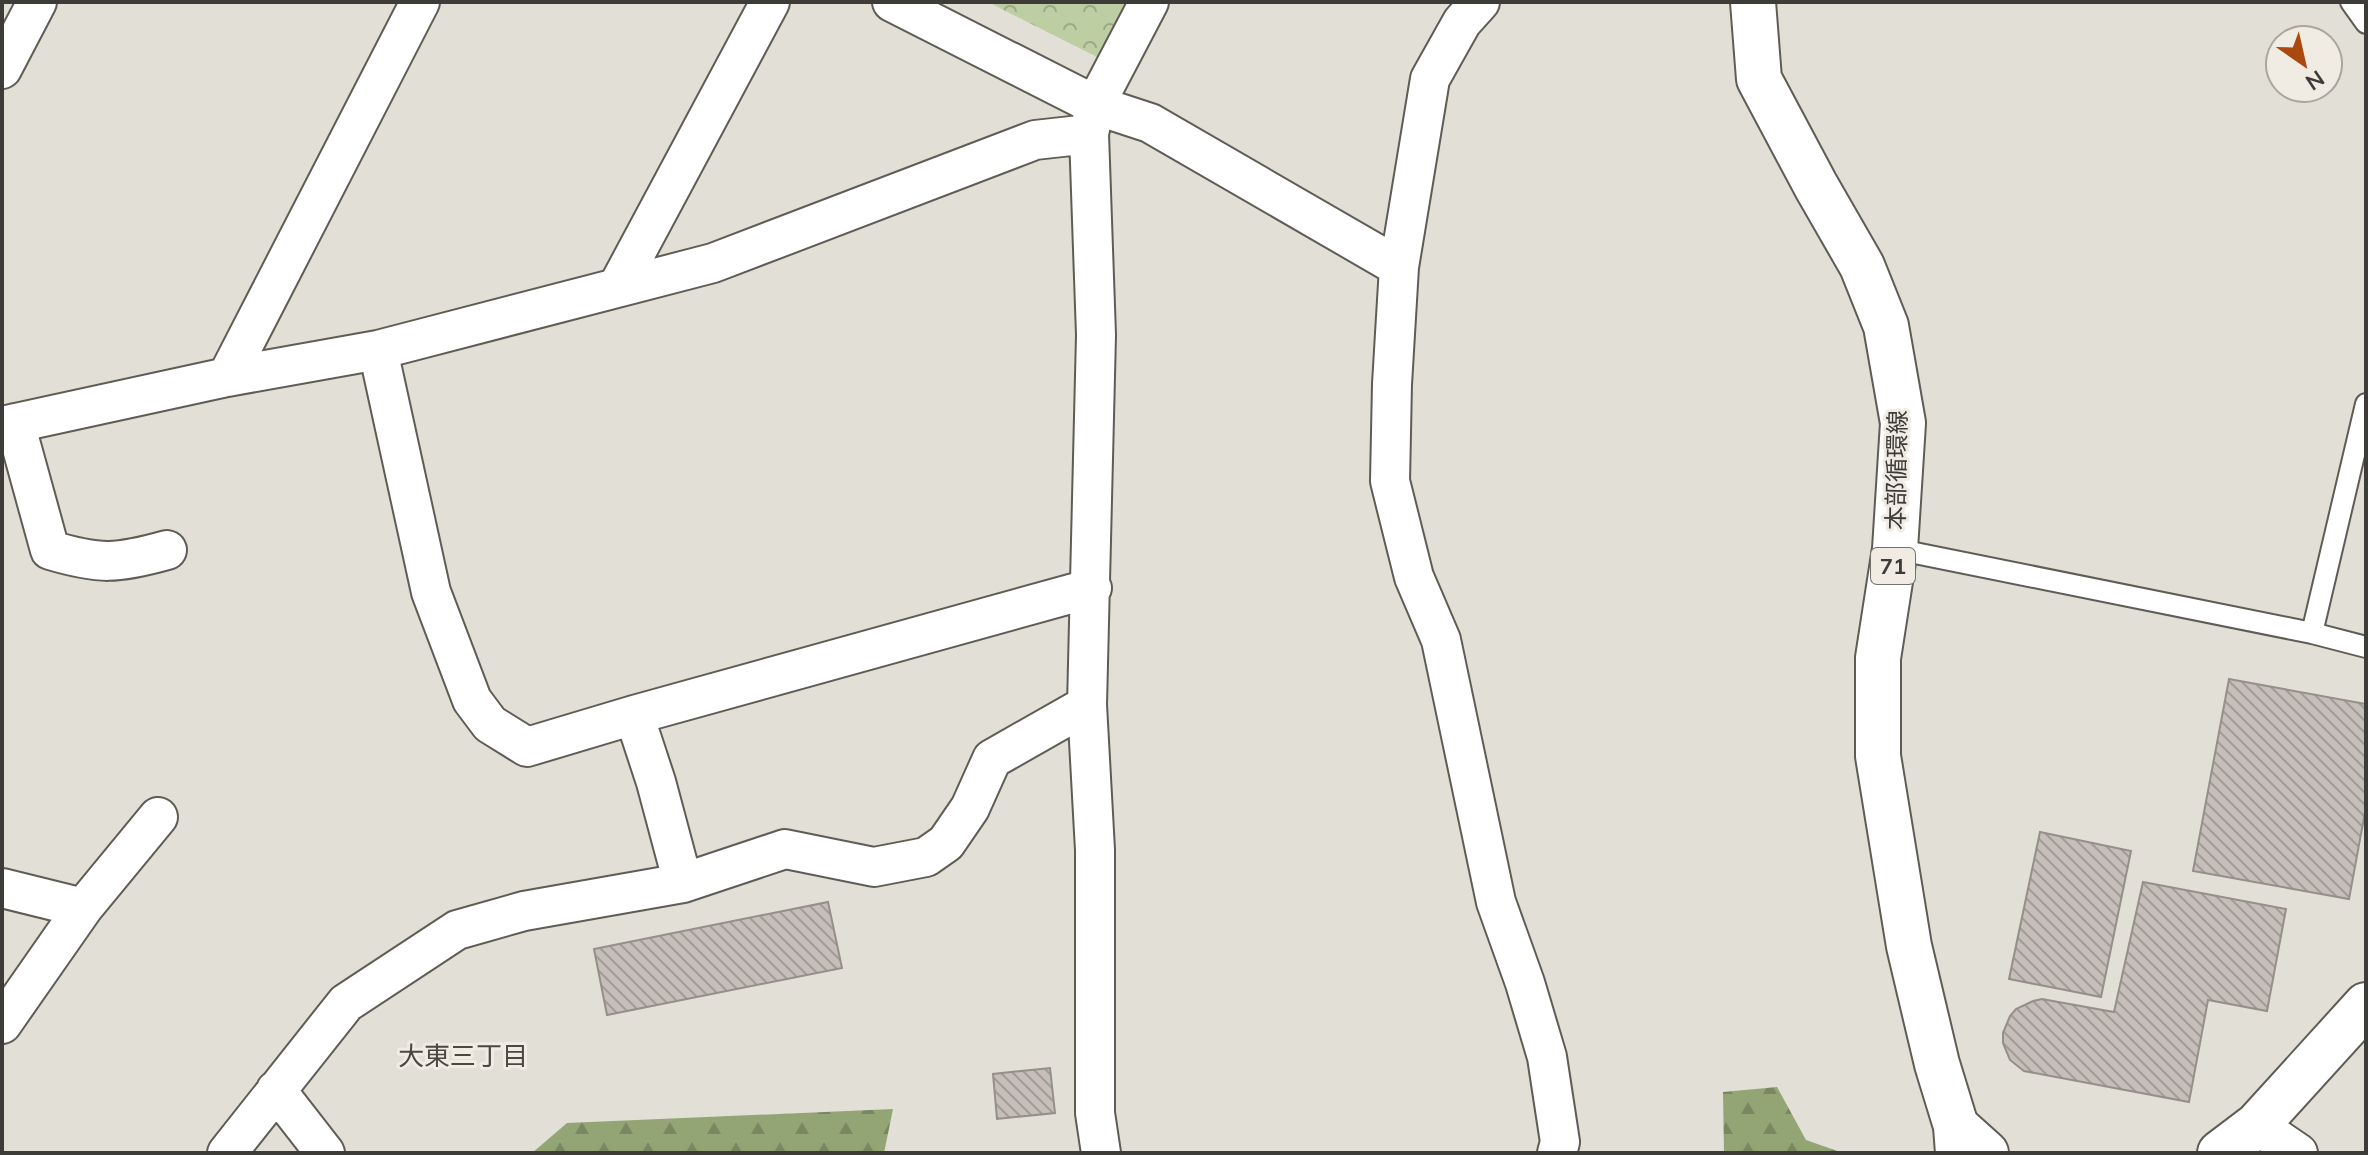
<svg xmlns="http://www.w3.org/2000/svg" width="2368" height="1155" viewBox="0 0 2368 1155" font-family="Mulish,'Noto Sans JP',sans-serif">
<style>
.forest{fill:url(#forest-firs)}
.park{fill:url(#park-crowns)}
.building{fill:url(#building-back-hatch);stroke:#958f89;stroke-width:2}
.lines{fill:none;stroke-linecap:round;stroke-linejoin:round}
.service-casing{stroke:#5f5c56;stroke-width:24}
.minor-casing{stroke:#5f5c56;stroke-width:42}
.tertiary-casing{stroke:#5f5c56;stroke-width:48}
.primary-casing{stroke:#5f5c56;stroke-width:48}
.service{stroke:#fff;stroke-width:20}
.minor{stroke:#fff;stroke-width:38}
.tertiary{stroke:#fff;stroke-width:44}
.primary{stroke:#fff;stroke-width:44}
.labels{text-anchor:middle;stroke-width:6;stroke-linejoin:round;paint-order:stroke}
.shield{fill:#f0ece4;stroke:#73716c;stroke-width:2}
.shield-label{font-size:22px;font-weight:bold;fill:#3e3c39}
.street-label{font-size:24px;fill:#3e3c39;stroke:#f0ece4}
.neighbourhood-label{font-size:26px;fill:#4a4841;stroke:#f0ece4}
</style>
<defs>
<pattern id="forest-firs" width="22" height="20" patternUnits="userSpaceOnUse" patternTransform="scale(2)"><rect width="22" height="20" fill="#93a575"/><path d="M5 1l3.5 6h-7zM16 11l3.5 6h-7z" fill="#798861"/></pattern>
<pattern id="park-crowns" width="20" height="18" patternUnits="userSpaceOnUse" patternTransform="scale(2)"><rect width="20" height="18" fill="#becea3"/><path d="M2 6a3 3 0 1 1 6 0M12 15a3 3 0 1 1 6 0" fill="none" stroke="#9ca886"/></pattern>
<pattern id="building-back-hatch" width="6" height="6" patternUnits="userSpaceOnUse" patternTransform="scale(2)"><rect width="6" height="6" fill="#c5beb9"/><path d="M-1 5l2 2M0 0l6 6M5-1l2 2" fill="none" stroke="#a19c97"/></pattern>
</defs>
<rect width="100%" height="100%" fill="#e2dfd7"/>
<path class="forest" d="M 1777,1087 L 1806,1140 L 1843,1153 L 1724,1153 L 1723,1092 Z
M 893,1109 L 884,1153 L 532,1153 L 567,1123 Z"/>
<path class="park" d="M 988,2 L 1127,2 L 1099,58 Z"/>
<path class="building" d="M 2229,679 L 2366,704 L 2366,807 L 2349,899 L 2193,871 Z
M 2040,832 L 2131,851 L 2101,997 L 2009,979 Z
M 2143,882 L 2286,909 L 2267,1011 L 2208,1000 L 2189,1102 L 2024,1071 L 2010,1060 L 2003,1043 L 2003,1033 L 2010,1016 L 2016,1009 L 2033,1001 L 2042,999 L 2114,1012 Z
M 828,902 L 842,968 L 607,1015 L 594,949 Z
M 1050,1068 L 1055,1113 L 997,1119 L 993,1074 Z"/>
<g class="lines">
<defs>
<path id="service" d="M 2351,2 L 2366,23
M 1895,549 L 2312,633 L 2366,647
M 2312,633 L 2366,404"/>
<path id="minor" d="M 892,2 L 1095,105 L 1150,123 L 1399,267
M 1480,2 L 1462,22 L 1430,79 L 1399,267 L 1392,384 L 1390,481 L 1414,577 L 1441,640 L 1496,902 L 1525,983 L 1547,1057 L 1560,1142 L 1557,1153
M 2,69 L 37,2
M 1089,134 L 1096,335 L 1087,705 L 1095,850 L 1095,1113 L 1101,1153
M 618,286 L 770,2
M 378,350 L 431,592 L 472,700 L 490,724 L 527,747 L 634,715 L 1092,588
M 227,377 L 420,2
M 15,423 L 50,550 C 100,565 117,564 167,550
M 2,426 L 227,377 L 378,350 L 713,263 L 1035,140 L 1089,134 L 1095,105 L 1149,2
M 634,715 L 656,782 L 683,883
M 2,888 L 83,908 L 2,1024
M 83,908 L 158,817
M 276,1090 L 325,1153
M 2257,1125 L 2298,1153
M 227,1153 L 346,1003 L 457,930 L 524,911 L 683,883 L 785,849 L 874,867 L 926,857 L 946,843 L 970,808 L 992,759 L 1087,705"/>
<path id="tertiary" d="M 1956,1126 L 1986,1153
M 2220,1153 L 2257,1125 L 2366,1005"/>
<path id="primary" d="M 1753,2 L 1759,79 L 1816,186 L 1862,266 L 1886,326 L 1903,423 L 1895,549 L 1878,658 L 1878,756 L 1909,946 L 1937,1064 L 1956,1126 L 1958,1153"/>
</defs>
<use href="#service" class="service-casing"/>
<use href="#minor" class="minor-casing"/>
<use href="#tertiary" class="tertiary-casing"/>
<use href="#primary" class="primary-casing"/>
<use href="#service" class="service"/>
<use href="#minor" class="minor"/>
<use href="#tertiary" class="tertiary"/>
<use href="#primary" class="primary"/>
</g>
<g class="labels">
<rect class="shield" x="1871" y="548" width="44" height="36" rx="6"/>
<g class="shield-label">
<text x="1893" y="574">71</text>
</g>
<g class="street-label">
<text transform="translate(1897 470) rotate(-89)" y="8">本部循環線</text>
</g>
<g class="neighbourhood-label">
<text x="463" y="1065">大東三丁目</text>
</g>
</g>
<rect width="2368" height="1155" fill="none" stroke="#3e3c39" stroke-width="8"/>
<g transform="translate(2304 64) rotate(146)"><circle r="38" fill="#f0ece4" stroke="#a9a6a0" stroke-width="2"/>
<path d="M0-6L14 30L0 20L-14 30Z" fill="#ab4810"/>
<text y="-12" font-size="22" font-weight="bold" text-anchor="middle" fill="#3e3c39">N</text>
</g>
</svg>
